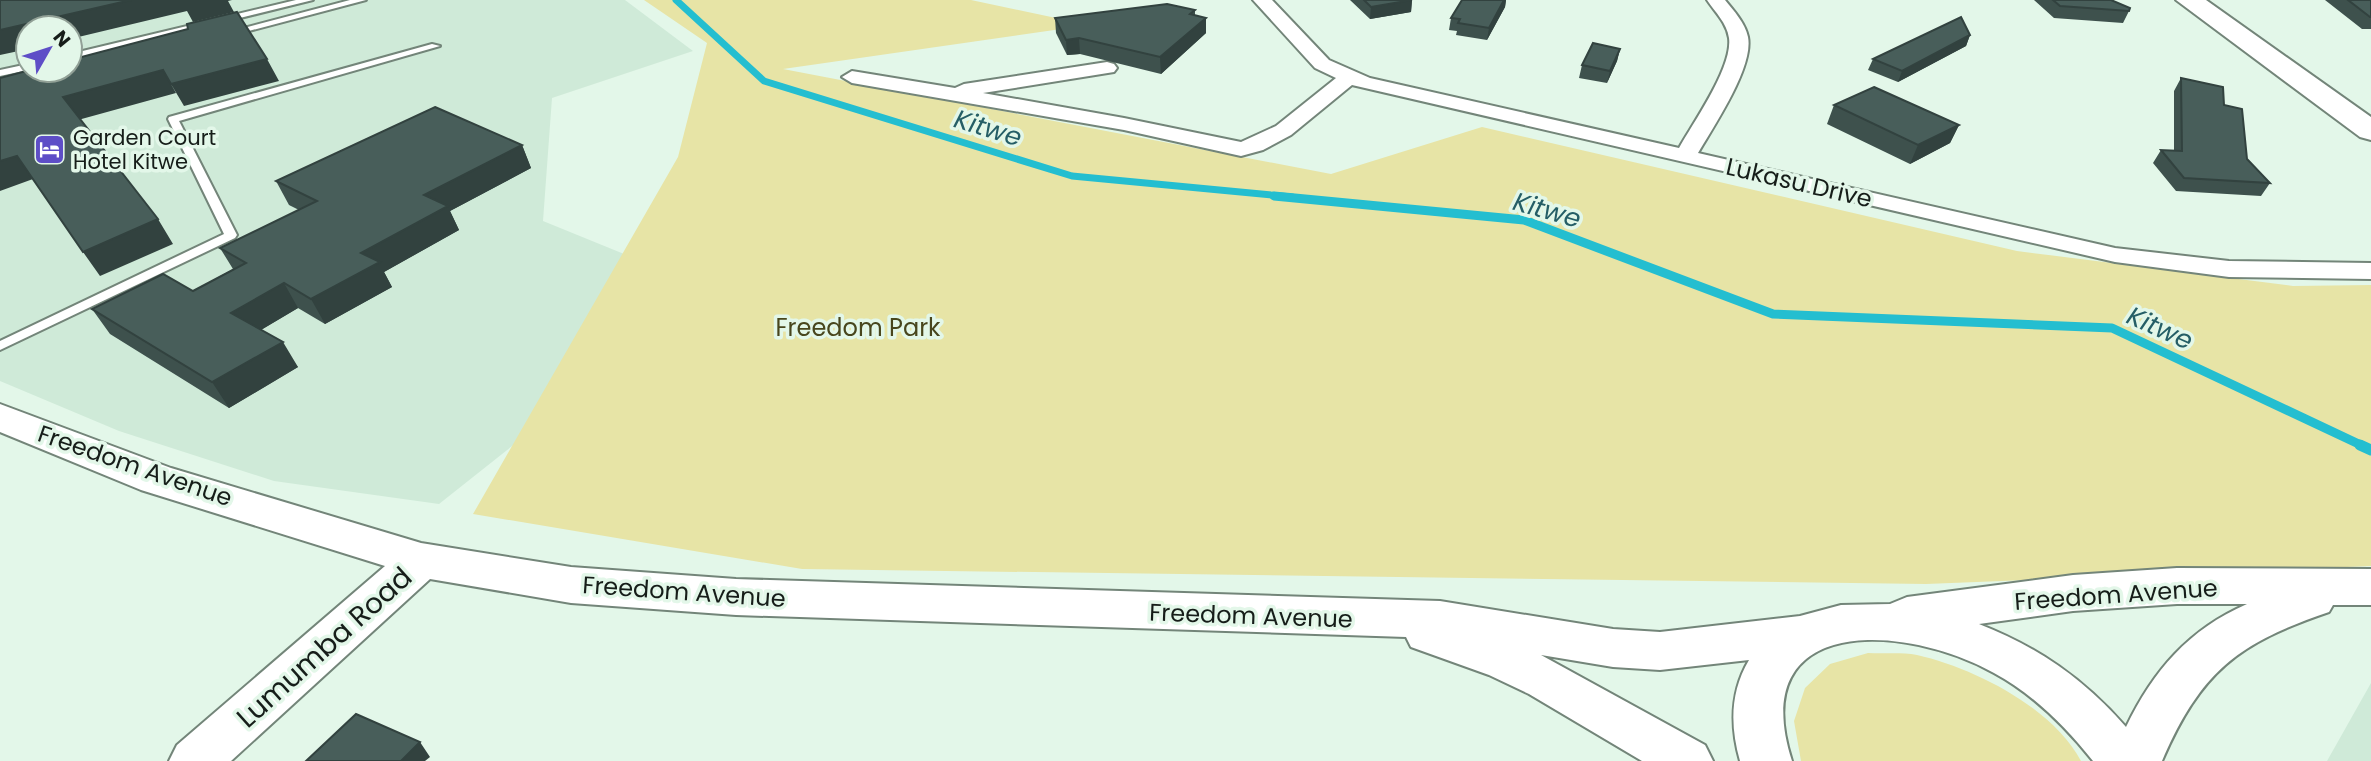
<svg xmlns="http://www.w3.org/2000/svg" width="2371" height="761" viewBox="0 0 2371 761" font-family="Poppins,sans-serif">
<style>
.built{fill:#cfead8;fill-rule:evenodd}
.green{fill:#e7e4a6}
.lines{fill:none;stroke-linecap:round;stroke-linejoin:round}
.stream-far2{stroke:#24bed0;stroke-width:7}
.stream-far1{stroke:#24bed0;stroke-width:9}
.stream{stroke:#24bed0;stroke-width:11}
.lane-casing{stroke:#738579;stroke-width:4}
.street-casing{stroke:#738579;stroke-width:4}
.secondary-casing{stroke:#738579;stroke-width:4}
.lane{fill:#fff;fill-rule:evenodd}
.street{fill:#fff;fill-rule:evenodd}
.secondary{fill:#fff;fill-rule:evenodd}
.wall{fill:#3e514d}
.shaded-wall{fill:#32423f}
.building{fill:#485e5a;stroke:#32423f;stroke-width:2}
.labels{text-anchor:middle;stroke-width:7;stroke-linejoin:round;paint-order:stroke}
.far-poi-label{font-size:21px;fill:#161d19;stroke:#e3f7e9;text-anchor:start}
.street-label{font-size:24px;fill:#161d19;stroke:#e3f7e9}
.park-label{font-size:24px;fill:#48461d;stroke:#e3f7e9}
.water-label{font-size:26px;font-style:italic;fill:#255e66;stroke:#e3f7e9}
.near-street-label{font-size:28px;fill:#161d19;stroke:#e3f7e9}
</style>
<rect width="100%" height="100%" fill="#e3f7e9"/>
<path class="built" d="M 0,0 L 625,0 L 693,51 L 552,98 L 543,221 L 710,289 L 439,504 L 274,481 L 119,431 L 0,381 ZM 28,28 L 70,28 L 70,70 L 28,70 Z
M 2371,683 L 2371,761 L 2327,761 Z"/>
<path class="green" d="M 644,0 L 971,0 L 1089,25 L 783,69 L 1331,174 L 1482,127 L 2017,251 L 2293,286 L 2371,285 L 2371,566 L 1926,584 L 802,569 L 473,514 L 678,157 L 707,43 Z
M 1868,653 C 1884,654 1902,652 1917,655 C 1974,668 2052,707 2081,761 L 1801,761 L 1794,721 L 1805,688 L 1830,664 Z"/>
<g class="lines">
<path class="stream-far2" d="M 676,0 L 764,81 L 1072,176 L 1292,197"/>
<path class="stream-far1" d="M 1274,196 L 1524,220 L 1773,314 L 2112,328 L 2363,446"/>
<path class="stream" d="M 2360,445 L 2371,450"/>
<defs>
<path id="lane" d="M 296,0 L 313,0 L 70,60 L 70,54 Z
M 350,0 L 366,0 L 230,36 L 225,33 Z
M 432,44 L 440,46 L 179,121 L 237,235 L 235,238 L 0,350 L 0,341 L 224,234 L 168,119 L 169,117 Z
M 28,64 L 28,70 L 0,76 L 0,70 Z"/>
<path id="street" d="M 1253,0 L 1272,0 L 1329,60 L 1370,78 L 1679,148 C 1693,123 1733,67 1729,38 C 1727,23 1715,12 1707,0 L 1725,0 C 1734,11 1745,23 1748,37 C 1754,67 1713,127 1698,153 L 2115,248 L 2229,261 L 2371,263 L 2371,279 L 2229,277 L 2115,262 L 1352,85 L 1291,135 L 1263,150 L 1241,156 L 1124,130 L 852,83 L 842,77 L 852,71 L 955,88 L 964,84 L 1107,62 L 1114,64 L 1117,68 L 1114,72 L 983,93 L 1124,118 L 1241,142 L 1276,126 L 1336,78 L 1315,68 Z"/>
<path id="secondary" d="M 2176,0 L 2206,0 L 2371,117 L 2371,140 L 2360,137 Z
M 0,404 L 171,468 L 421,543 L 571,567 L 736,579 L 1440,601 L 1613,629 L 1660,632 L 1800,616 L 1841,605 L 1890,604 L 1907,597 L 2073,575 L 2177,568 L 2371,569 L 2371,605 L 2333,605 L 2329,612 C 2238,643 2201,671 2162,761 L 2093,761 C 2065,726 2033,694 1994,673 C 1907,624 1744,612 1792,761 L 1740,761 C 1730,726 1730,692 1749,660 L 1660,670 L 1613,667 L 1541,655 L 1705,745 L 1713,761 L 1642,761 L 1529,694 L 1489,675 L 1411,647 L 1406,637 L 736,615 L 571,603 L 430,579 L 231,761 L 169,761 L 177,745 L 385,566 L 141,490 L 0,432 ZM 2177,604 L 2247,604 C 2189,629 2153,671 2126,727 C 2084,679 2038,647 1979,624 L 2073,611 Z"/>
</defs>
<use href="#lane" class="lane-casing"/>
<use href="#street" class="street-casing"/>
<use href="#secondary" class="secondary-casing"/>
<use href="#lane" class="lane"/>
<use href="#street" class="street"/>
<use href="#secondary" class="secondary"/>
</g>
<path class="wall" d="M 1350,0 L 1412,0 L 1411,12 L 1370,19 Z
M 1462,0 L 1506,0 L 1505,7 L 1487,40 L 1456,35 L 1457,31 L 1449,30 L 1451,18 Z
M 2034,0 L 2111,0 L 2129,11 L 2123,23 L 2054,18 Z
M 2325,0 L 2371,0 L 2371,29 L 2362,29 Z
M 1195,10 L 1195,15 L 1206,33 L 1161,74 L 1080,54 L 1067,55 L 1056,33 L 1055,18 Z
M 1970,35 L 1966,46 L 1898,82 L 1868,70 L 1873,59 Z
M 1620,49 L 1617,61 L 1607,83 L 1579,78 L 1582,65 Z
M 2181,78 L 2224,105 L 2247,159 L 2270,183 L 2261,196 L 2176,191 L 2153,163 L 2161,150 L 2174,150 L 2174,91 Z
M 1834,105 L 1959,125 L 1950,143 L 1910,164 L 1827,124 Z
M 522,145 L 531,168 L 450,211 L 459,230 L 384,272 L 392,287 L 325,324 L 298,308 L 261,330 L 298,367 L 229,408 L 110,334 L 92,309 L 193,291 L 233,269 L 220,248 L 299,210 L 289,205 L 276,181 Z"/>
<path class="shaded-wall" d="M 131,0 L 232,0 L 228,1 L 234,12 L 193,22 L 187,11 L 70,39 L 70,28 L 28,28 L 28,49 L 0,55 L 0,30 Z
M 1412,0 L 1411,12 L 1370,19 L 1371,7 Z
M 1504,0 L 1506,0 L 1505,7 L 1487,40 L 1489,28 Z
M 1206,18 L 1206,33 L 1161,74 L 1160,57 Z
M 1970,35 L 1966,46 L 1898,82 L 1902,71 Z
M 1079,38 L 1080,54 L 1067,55 L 1066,40 Z
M 1620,49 L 1617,61 L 1607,83 L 1610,71 Z
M 267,59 L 279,81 L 184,106 L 171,84 Z
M 163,70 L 176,93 L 78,120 L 63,97 Z
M 1959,125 L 1950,143 L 1910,164 L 1918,145 Z
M 522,145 L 531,168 L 450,211 L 459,230 L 384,272 L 392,287 L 325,324 L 311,299 L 424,195 Z
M 17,156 L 33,179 L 0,191 L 0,161 Z
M 158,219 L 173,244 L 100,276 L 83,252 Z
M 284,283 L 298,308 L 247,338 L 231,313 Z
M 283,342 L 298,367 L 229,408 L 212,382 Z
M 420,742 L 430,757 L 425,761 L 401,761 Z"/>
<path class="building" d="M 0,0 L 131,0 L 0,30 Z
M 1364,0 L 1412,0 L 1371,7 Z
M 1462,0 L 1504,0 L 1489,28 L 1458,23 L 1460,19 L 1451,18 Z
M 2053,0 L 2111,0 L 2130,8 L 2129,11 L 2060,6 Z
M 2348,0 L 2371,0 L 2371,17 L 2370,17 Z
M 1167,4 L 1195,10 L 1190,14 L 1206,18 L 1160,57 L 1079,38 L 1066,40 L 1055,18 Z
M 237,12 L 267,59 L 171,84 L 163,70 L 63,97 L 158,219 L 83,252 L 17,156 L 0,161 L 0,78 L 30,70 L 70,70 L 70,60 L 188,29 L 187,24 Z
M 1961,17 L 1970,35 L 1902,71 L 1873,59 Z
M 1593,43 L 1620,49 L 1610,71 L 1582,65 Z
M 2181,78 L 2223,87 L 2224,105 L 2242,109 L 2247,159 L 2270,183 L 2184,178 L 2161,150 L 2182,151 Z
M 1874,87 L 1959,125 L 1918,145 L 1834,105 Z
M 435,107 L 522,145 L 424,195 L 448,206 L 361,253 L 380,262 L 311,299 L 284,283 L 231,313 L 283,342 L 212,382 L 92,309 L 163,274 L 193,291 L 246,263 L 220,248 L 317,201 L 276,181 Z
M 356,714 L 420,742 L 401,761 L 306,761 Z"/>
<defs>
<symbol id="hotel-square" viewBox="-11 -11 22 22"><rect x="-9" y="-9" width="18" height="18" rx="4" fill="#5e4ec7" stroke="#e3f7e9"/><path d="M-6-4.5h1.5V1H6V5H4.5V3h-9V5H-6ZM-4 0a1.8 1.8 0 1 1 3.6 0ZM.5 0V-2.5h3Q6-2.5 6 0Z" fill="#fff"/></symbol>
</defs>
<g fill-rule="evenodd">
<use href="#hotel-square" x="32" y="132" width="35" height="35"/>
</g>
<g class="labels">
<g class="far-poi-label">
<text x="73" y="145">Garden Court<tspan x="73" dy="24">Hotel Kitwe</tspan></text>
</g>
<g class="street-label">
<text transform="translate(1799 183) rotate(13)" y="8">Lukasu Drive</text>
<text transform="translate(135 466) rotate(19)" y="8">Freedom Avenue</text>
<text transform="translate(684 592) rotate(4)" y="8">Freedom Avenue</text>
<text transform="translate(2116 595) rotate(-4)" y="8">Freedom Avenue</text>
<text transform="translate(1251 616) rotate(2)" y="8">Freedom Avenue</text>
</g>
<g class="park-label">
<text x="858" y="336">Freedom Park</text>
</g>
<g class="water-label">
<text transform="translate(988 128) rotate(17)" y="9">Kitwe</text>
<text transform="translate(1547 210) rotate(16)" y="9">Kitwe</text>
<text transform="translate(2160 328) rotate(24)" y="9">Kitwe</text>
</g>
<g class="near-street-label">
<text transform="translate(324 647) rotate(-42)" y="10">Lumumba Road</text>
</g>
</g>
<g transform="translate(49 49) rotate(51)"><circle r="33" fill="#e3f7e9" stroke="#91a096" stroke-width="2"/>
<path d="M0-5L12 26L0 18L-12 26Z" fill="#5e4ec7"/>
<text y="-10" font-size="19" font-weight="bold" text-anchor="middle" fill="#161d19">N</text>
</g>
</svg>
